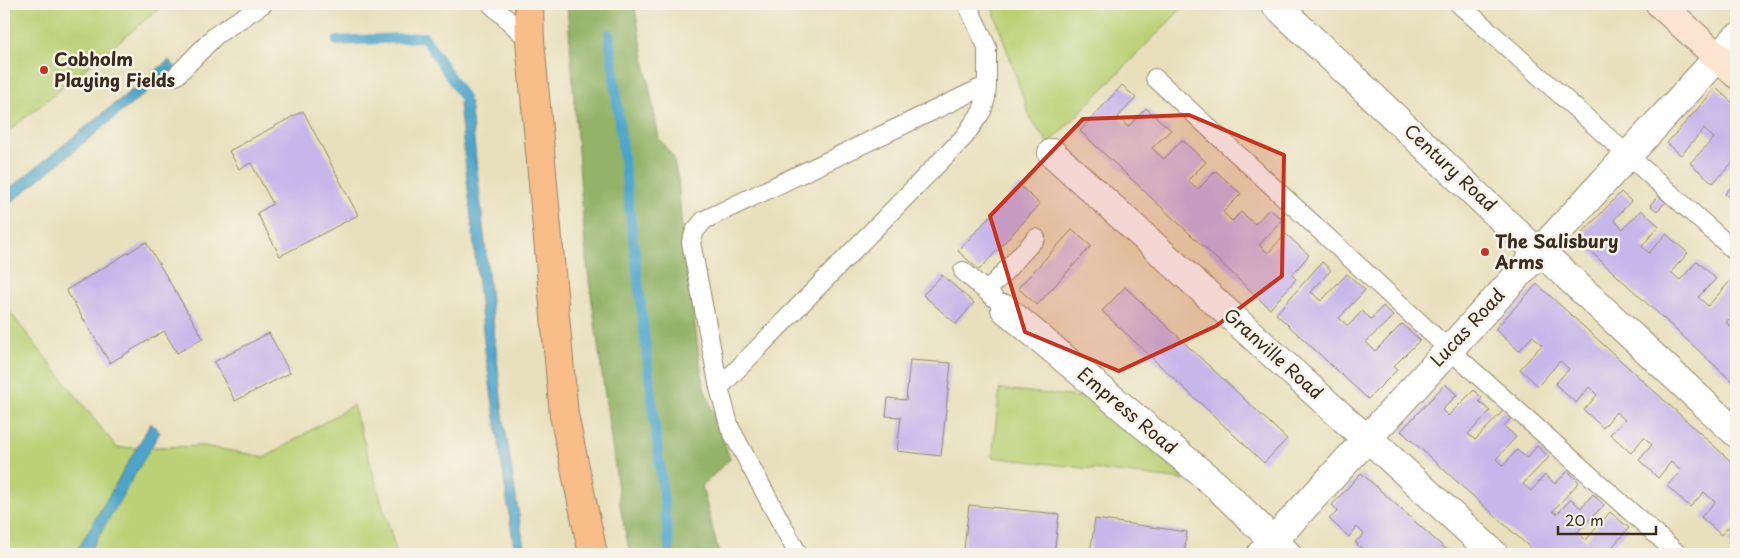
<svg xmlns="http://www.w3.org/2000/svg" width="1740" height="558" viewBox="0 0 1740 558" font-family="'Playpen Sans',sans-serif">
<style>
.green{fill:#bad176;stroke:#7a7e4a}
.forest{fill:#93b367;stroke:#676e42}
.water{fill:#4da4ca;stroke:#446774}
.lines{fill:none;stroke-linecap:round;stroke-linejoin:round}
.stream{stroke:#4da4ca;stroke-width:10}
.building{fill:#c7b6ea}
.lane-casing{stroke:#92856d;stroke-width:20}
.street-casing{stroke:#92856d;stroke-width:30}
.secondary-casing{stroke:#92856d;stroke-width:30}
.highway-casing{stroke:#92856d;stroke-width:30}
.lane{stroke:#fff;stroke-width:18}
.street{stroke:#fff;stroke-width:28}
.secondary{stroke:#fce5d0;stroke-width:28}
.highway{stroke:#f8bd89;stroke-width:28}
.marked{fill:#c8321e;fill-opacity:0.2;stroke:#c8321e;stroke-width:4;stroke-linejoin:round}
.poi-dot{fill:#c8321e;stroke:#f7f3e8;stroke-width:2}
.labels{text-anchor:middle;stroke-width:5;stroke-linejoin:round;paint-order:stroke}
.poi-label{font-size:18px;font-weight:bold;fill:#3b2a1e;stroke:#f7f3e8;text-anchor:start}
.street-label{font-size:18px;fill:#3b2a1e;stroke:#f7f3e8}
</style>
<rect width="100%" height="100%" fill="#f7f3e8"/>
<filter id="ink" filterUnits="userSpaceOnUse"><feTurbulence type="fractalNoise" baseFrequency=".02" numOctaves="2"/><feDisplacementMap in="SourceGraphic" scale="10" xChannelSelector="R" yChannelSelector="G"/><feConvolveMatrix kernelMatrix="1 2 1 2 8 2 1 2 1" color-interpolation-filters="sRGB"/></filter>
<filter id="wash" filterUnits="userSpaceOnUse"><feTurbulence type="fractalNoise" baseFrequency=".0096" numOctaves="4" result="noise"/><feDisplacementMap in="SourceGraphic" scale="20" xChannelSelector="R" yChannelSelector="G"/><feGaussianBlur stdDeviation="1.12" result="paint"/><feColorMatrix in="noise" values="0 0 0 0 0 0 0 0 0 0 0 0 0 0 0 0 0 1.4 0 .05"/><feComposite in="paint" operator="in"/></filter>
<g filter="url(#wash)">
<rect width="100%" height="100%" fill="#e8e0bc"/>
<path class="green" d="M 4,4 L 165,4 L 4,135 Z
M 991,4 L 1186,4 L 1049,144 L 1031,120 Z
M 8,310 L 117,448 L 203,446 L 266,457 L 353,405 L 397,554 L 4,554 L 4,313 Z
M 1000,389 L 1090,398 L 1104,406 L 1184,480 L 992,457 Z"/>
<path class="forest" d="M 567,4 L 634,4 L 659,139 L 673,157 L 678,179 L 682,230 L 703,384 L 730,459 L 702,486 L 719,554 L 630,554 L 621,511 L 586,258 Z"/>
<path class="water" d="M 169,60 L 176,68 L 4,208 L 4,193 Z
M 464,98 L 470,102 L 503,415 L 525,554 L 515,554 L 485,350 L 459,103 Z
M 151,423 L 160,432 L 88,554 L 75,554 Z"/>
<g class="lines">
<path class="stream" d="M 609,34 L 670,554
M 337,41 L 424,37 L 464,98"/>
</g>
<g id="blocks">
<path class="building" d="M 1122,85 L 1136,98 L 1118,117 L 1128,127 L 1146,108 L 1171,130 L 1152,148 L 1157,153 L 1164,159 L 1182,140 L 1206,162 L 1188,180 L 1193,186 L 1198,189 L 1216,171 L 1241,194 L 1223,212 L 1232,221 L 1241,212 L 1255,224 L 1269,209 L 1283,220 L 1259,245 L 1268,253 L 1286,234 L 1309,255 L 1292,275 L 1296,279 L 1270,309 L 1080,131 Z
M 1716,88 L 1736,106 L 1736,159 L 1713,183 L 1690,163 L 1714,138 L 1709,134 L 1704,129 L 1681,155 L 1667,143 Z
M 303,111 L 358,215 L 280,256 L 257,213 L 273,204 L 251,163 L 239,169 L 229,151 Z
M 1736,181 L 1736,203 L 1725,194 Z
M 1019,185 L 1040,204 L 979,270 L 958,251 Z
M 1621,192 L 1631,201 L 1614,220 L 1623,229 L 1641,210 L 1659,226 L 1642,246 L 1649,253 L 1666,234 L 1688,253 L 1671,272 L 1680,280 L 1697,261 L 1716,279 L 1698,297 L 1708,306 L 1733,278 L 1736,281 L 1736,292 L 1734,295 L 1736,297 L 1736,312 L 1726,322 L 1736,331 L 1736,385 L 1577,239 Z
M 1658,196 L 1666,202 L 1657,211 L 1650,205 Z
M 1072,230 L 1091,246 L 1037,305 L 1018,288 Z
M 146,242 L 203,338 L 177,353 L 164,331 L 110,363 L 66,290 Z
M 1322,262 L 1331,270 L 1311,292 L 1321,301 L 1347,274 L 1365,290 L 1339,318 L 1348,326 L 1362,311 L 1371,319 L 1383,306 L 1393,316 L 1366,342 L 1375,351 L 1402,324 L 1420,340 L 1393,367 L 1397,370 L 1368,399 L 1276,314 Z
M 942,275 L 974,303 L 956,324 L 923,295 Z
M 1537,284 L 1736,466 L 1736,521 L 1735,520 L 1721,535 L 1701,517 L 1715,502 L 1704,492 L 1690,507 L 1667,486 L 1681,471 L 1671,462 L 1658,478 L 1639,460 L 1652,445 L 1644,437 L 1631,453 L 1610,434 L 1625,420 L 1616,412 L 1603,428 L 1584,410 L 1597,395 L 1589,387 L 1576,403 L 1555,384 L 1569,369 L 1560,361 L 1538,386 L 1520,369 L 1542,345 L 1533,336 L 1519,351 L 1495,329 Z
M 1125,287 L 1287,439 L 1264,463 L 1102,311 Z
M 269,333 L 290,373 L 235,401 L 214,362 Z
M 910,360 L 951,363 L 941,456 L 897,451 L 901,417 L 886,416 L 888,398 L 906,400 Z
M 1445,384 L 1457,395 L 1442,410 L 1448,416 L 1474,390 L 1482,398 L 1479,401 L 1490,411 L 1468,434 L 1475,440 L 1504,410 L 1511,418 L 1504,426 L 1516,437 L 1496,459 L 1503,466 L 1517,450 L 1527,458 L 1537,446 L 1549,457 L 1523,484 L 1531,491 L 1545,475 L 1555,484 L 1568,471 L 1579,482 L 1553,511 L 1557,514 L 1571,499 L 1581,508 L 1593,494 L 1604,505 L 1577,532 L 1586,540 L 1610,512 L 1629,528 L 1606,554 L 1537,554 L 1401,431 Z
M 1361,473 L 1430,535 L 1451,554 L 1387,554 L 1384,552 L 1382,554 L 1368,554 L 1355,542 L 1364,534 L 1357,527 L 1349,537 L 1329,519 L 1338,511 L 1332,505 Z
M 969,505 L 1059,514 L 1054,554 L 1000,554 L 964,549 Z
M 1095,519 L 1187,532 L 1184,554 L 1090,554 Z
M 1736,533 L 1736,549 L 1728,542 Z"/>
</g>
</g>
<g filter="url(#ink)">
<use href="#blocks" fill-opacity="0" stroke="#92856d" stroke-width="1"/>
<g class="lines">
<defs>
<path id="lane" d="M 491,4 L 530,41
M 1459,4 L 1736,252
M 176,76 L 216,35 L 263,4
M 1155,78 L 1443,344 L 1678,554
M 963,271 L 994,298
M 987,291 L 1036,238
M 719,388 L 964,137 L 982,111 L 986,98 L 987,85 L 987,47 L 967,4
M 798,554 L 730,428 L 719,388 L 691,242 L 695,231 L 704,220 L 987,85"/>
<path id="street" d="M 1275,4 L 1538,253 L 1553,263 L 1736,433
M 1052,153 L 1353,427 L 1379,448 L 1494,554
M 1005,309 L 1217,486 L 1287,554
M 1261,554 L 1736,38"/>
<path id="secondary" d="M 1660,4 L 1736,74"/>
<path id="highway" d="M 529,4 L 530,41 L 564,415 L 593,554"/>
</defs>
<use href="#lane" class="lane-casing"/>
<use href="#street" class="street-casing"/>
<use href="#secondary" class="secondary-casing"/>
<use href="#highway" class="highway-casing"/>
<use href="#lane" class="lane"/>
<use href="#street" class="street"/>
<use href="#secondary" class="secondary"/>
<use href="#highway" class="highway"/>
</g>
</g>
<path class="marked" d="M 1189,115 L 1284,155 L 1282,276 L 1216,326 L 1119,371 L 1025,332 L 990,216 L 1083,119 Z"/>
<g class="poi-dot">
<circle cx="44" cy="70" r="5"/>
<circle cx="1485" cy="252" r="5"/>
</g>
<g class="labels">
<g class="poi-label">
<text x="54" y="66">Cobholm<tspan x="54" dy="21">Playing Fields</tspan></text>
<text x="1495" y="248">The Salisbury<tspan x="1495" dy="21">Arms</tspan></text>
</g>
<g class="street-label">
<text transform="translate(1450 168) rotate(43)" y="6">Century Road</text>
<text transform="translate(1468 328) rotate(-47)" y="6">Lucas Road</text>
<text transform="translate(1273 354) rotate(42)" y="6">Granville Road</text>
<text transform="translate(1127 411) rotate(40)" y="6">Empress Road</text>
</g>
</g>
<rect width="1740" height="558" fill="none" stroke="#f7f3e8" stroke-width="20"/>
<path d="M1558 526v8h98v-8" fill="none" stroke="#3b2a1e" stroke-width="2.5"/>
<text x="1565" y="526" font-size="15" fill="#3b2a1e" stroke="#f7f3e8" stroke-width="4" paint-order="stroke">20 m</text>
</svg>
